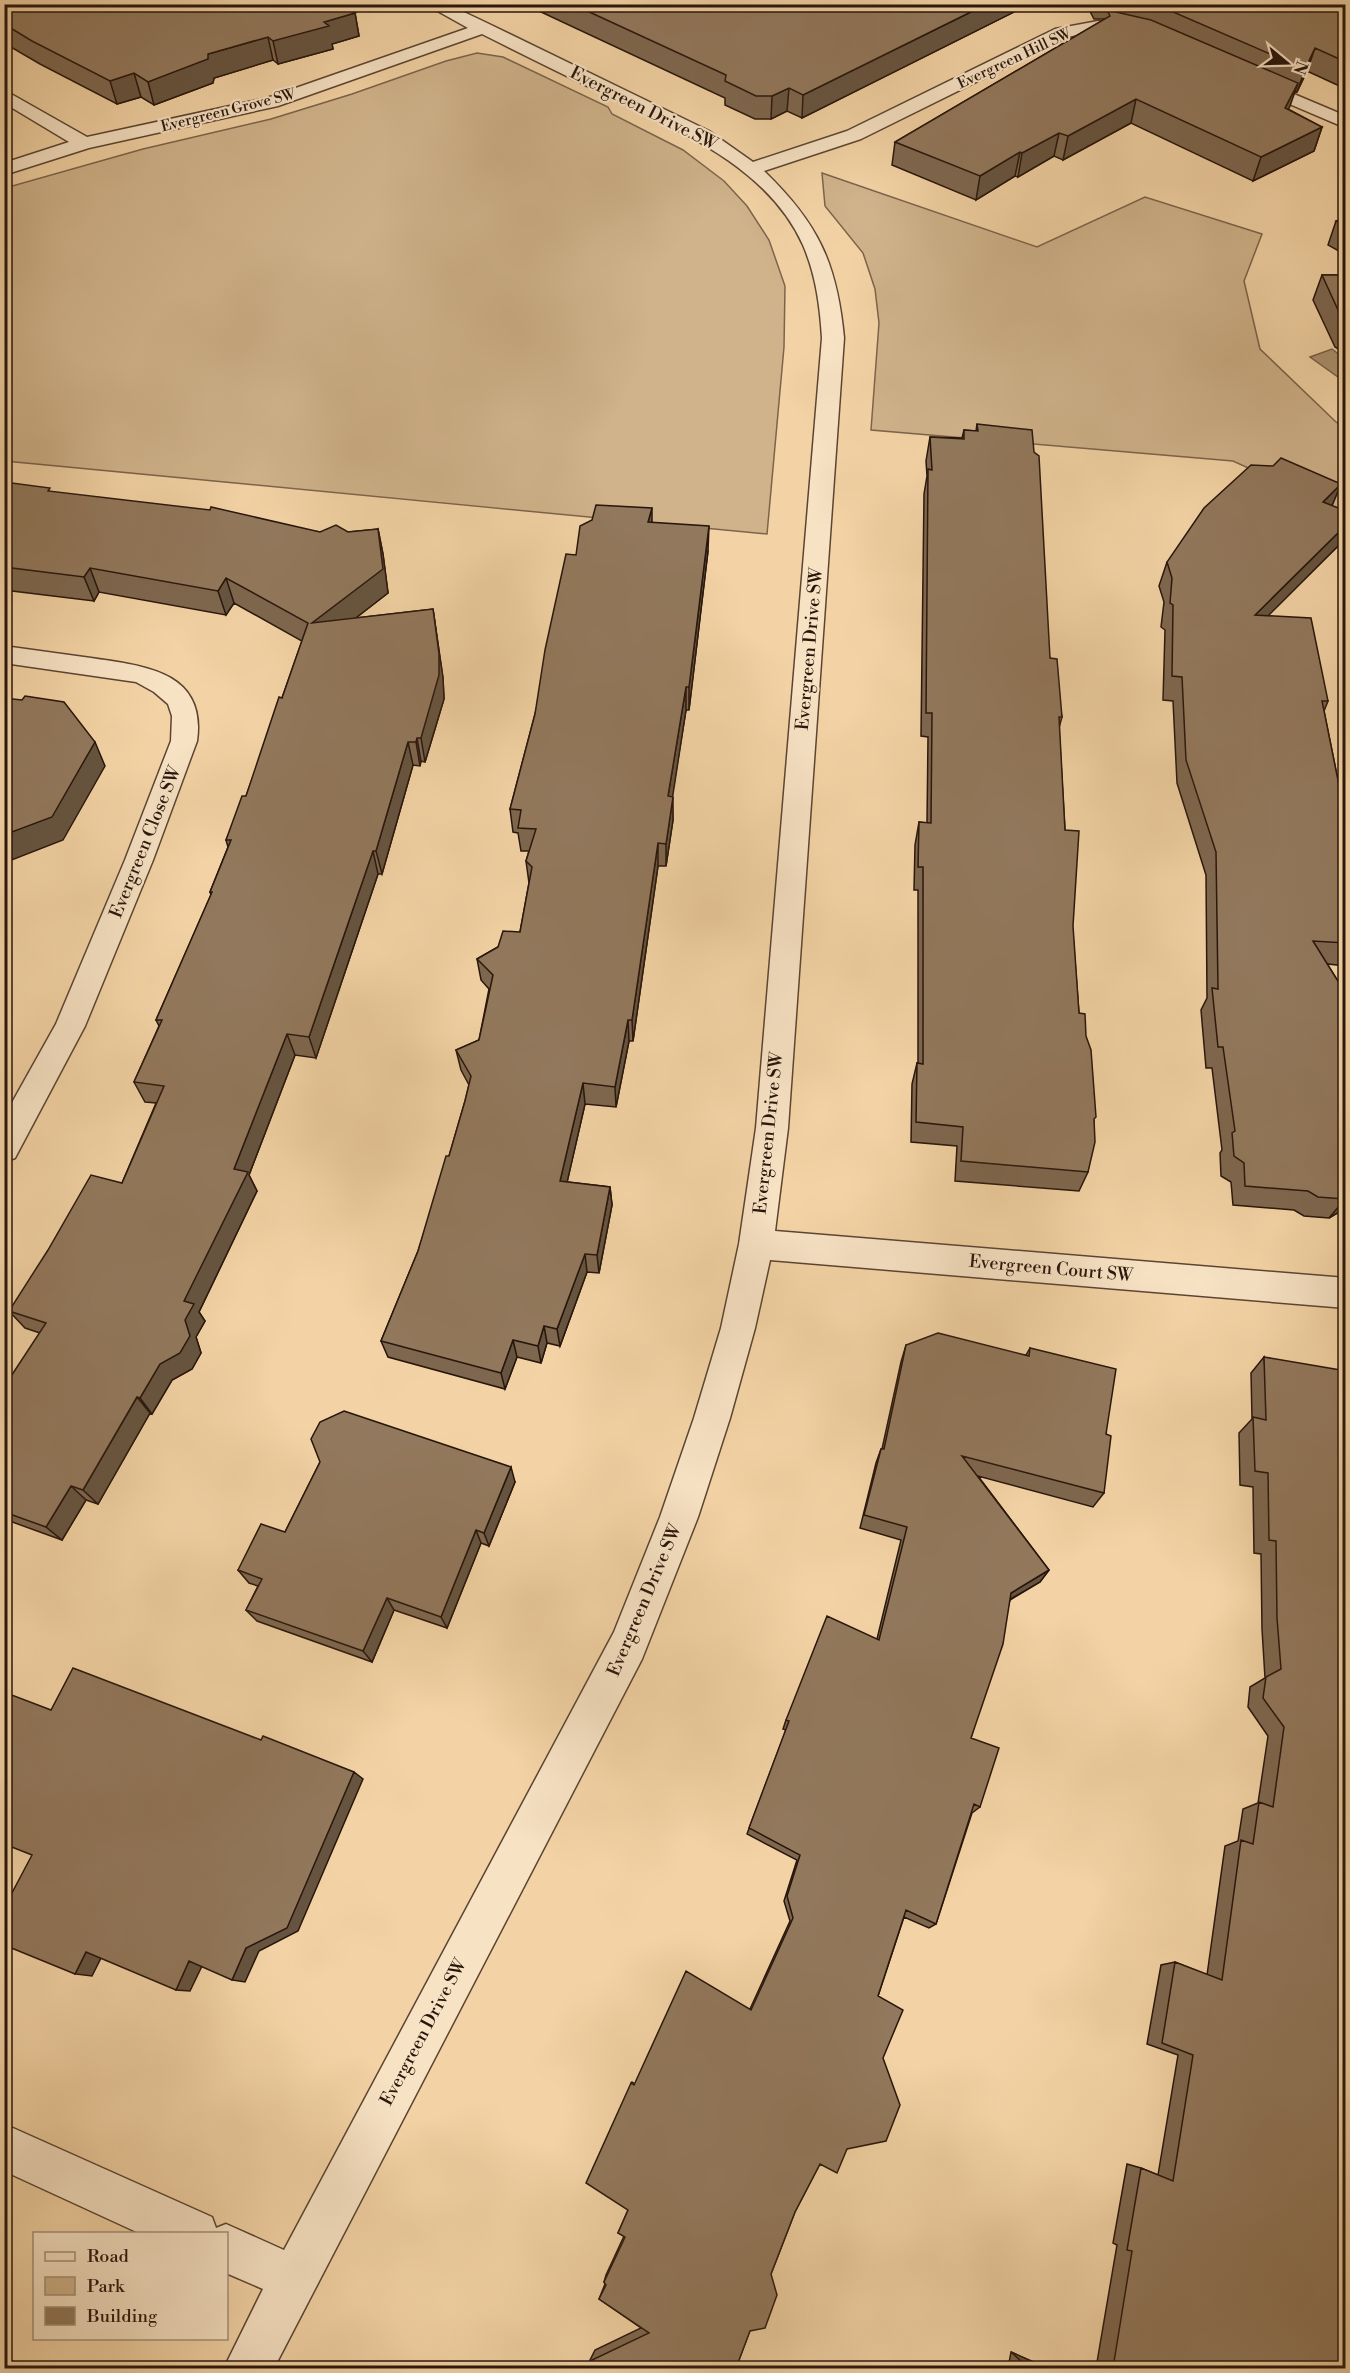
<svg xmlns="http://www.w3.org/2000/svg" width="1350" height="2373" viewBox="0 0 1350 2373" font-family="'Libre Bodoni',serif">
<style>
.green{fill:#d0b38b;stroke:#7c644c;stroke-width:1.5}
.water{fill:#ae9371;stroke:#786149;stroke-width:1.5}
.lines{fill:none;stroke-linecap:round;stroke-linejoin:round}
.minor-casing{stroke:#5b4532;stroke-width:3}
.minor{fill:#f7e2c4;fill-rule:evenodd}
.wall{fill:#7e674f;stroke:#28160c;stroke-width:1.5}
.shaded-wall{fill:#665440;stroke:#28160c;stroke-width:1.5}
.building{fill:#92785c;stroke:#28160c;stroke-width:1.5}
.labels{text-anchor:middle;stroke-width:4.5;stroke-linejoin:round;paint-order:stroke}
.far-street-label{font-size:15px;fill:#28160c;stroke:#f7e2c4}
.street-label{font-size:18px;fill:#28160c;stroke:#f7e2c4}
</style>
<rect width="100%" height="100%" fill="#f3d3a5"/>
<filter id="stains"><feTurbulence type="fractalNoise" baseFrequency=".00333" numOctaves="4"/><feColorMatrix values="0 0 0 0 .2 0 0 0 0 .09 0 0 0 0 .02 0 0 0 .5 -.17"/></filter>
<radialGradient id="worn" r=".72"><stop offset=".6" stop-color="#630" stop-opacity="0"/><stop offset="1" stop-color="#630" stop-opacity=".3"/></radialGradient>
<path class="green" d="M 477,53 L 503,57 L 608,107 L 612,114 L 683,150 L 724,181 L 747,206 L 769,240 L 785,286 L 784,347 L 767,534 L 5,461 L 5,188 L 143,149 L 271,119 L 352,94 L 446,61 Z
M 822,173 L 1037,247 L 1145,197 L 1262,234 L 1244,281 L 1260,349 L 1336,422 L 1345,428 L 1345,512 L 1233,461 L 871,430 L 879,323 L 875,289 L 863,253 L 825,206 Z"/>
<path class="water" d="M 1332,349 L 1345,359 L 1345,382 L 1310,357 Z"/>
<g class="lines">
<defs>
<path id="minor" d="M 425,4 L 447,4 L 489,24 L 709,131 L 753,162 L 847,131 L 1055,29 L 1098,21 L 1141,27 L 1144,31 L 1141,35 L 1135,36 L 1098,31 L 1067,37 L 861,139 L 764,171 C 818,223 837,263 844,338 L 788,1128 L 775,1231 L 1346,1278 L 1346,1308 L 770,1260 L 755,1328 L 730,1418 L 698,1517 L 642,1659 L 274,2368 L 224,2368 L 263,2289 L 226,2273 L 226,2234 L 141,2234 L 4,2171 L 4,2124 L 212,2217 L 216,2228 L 226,2224 L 284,2250 L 614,1632 L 660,1517 L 694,1418 L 721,1328 L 739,1244 L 756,1128 L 822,338 C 820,306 816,275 803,245 C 768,167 680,131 608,96 C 566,76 524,55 482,34 L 278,106 L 89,148 L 4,175 L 4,163 L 69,142 L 4,103 L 4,90 L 87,137 L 267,98 L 468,28 Z
M 1251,76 L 1346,116 L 1346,128 L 1245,85 L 1242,81 L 1245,77 Z
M 4,646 C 33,650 62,654 91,658 C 144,666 207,671 197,741 L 153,860 L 85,1026 L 15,1158 L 4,1162 L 4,1117 L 56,1024 L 125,860 L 171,741 L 172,716 L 168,704 L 154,692 L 136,682 L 4,663 Z"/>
</defs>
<use href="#minor" class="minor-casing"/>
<use href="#minor" class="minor"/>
</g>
<path class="wall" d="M 4,4 L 355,13 L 359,36 L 332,44 L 333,49 L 278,64 L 273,60 L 214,78 L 213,83 L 154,105 L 141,97 L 117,104 L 40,64 L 4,43 Z
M 524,4 L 1030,4 L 802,118 L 787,111 L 771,119 L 755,119 L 725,105 L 725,98 Z
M 1086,4 L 1346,4 L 1346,89 L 1307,71 L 1297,92 L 1295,91 L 1288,109 L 1322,127 L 1314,151 L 1253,181 L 1131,123 L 1063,160 L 1054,156 L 1018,177 L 1015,176 L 976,200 L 892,165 L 895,142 L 1105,19 L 1094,19 Z
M 1346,217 L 1346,255 L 1328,245 L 1336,221 Z
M 1322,275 L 1346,275 L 1346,354 L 1335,347 L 1313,300 Z
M 977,424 L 1050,658 L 1062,717 L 1059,728 L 1065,830 L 1079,1013 L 1094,1122 L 1088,1172 L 1079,1191 L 955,1181 L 957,1146 L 911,1142 L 912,1084 L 917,1063 L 918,1063 L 918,890 L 914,890 L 915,845 L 919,822 L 927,823 L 928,737 L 921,736 L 924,494 L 927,476 L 926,461 L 930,437 L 962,438 L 964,430 L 976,431 Z
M 4,482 L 52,492 L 320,532 L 348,532 L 378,529 L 383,554 L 388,593 L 356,618 L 433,609 L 443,678 L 444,699 L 425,762 L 421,761 L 420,766 L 413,765 L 382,874 L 378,874 L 316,1058 L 295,1055 L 249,1175 L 257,1191 L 199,1312 L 205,1321 L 196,1337 L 201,1353 L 192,1369 L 172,1380 L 152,1414 L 150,1413 L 98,1504 L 86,1500 L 62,1540 L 4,1519 L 4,1387 L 40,1333 L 25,1328 L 9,1311 L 122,1183 L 156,1103 L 145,1102 L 134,1082 L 159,1026 L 156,1020 L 211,895 L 210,892 L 228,847 L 226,840 L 246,796 L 282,698 L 302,641 L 234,603 L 226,615 L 99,592 L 94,601 L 4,590 Z
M 1341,484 L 1332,505 L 1344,540 L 1268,615 L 1328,701 L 1324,711 L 1346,820 L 1346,966 L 1327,964 L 1346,994 L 1346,1216 L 1339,1212 L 1329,1218 L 1304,1216 L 1294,1210 L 1233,1205 L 1231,1182 L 1221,1176 L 1220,1153 L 1222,1150 L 1212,1068 L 1206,1068 L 1201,1010 L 1207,998 L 1206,875 L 1177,783 L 1173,701 L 1163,700 L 1165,630 L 1161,627 L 1164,602 L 1159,586 L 1167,562 Z
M 652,523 L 708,551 L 689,710 L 686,710 L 672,797 L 673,820 L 666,866 L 658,866 L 633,1041 L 629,1041 L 616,1107 L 585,1104 L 567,1182 L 610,1187 L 612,1205 L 599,1273 L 587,1272 L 560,1346 L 547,1343 L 541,1363 L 517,1357 L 505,1389 L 388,1357 L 381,1341 L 418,1251 L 449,1156 L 465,1101 L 469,1085 L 461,1070 L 456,1050 L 479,1040 L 489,989 L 481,980 L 477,959 L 498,947 L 520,932 L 529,883 L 526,861 L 529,851 L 521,851 L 518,833 L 513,832 L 510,809 L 535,714 L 576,555 Z
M 906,1345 L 1026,1355 L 1030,1348 L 1106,1434 L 1104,1493 L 1093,1507 L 978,1476 L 1049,1570 L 1040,1582 L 1010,1600 L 971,1738 L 980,1807 L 972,1813 L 936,1924 L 929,1928 L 904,1917 L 878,1996 L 847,2149 L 820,2164 L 795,2212 L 771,2274 L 736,2368 L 586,2368 L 595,2350 L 641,2328 L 599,2299 L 605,2284 L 604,2282 L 606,2275 L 624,2236 L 618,2233 L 628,2210 L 631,2083 L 632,2082 L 635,2084 L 750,2009 L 790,1921 L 784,1901 L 797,1860 L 747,1834 L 786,1730 L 783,1729 L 786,1720 L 877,1639 L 901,1540 L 860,1528 L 876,1463 L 881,1449 L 882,1449 L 901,1362 Z
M 1264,1357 L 1346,2368 L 1096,2368 L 1117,2245 L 1113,2243 L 1127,2164 L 1141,2168 L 1158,2175 L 1178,2055 L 1147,2044 L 1161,1965 L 1175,1962 L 1207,1975 L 1225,1846 L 1238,1841 L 1243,1809 L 1258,1803 L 1268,1736 L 1248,1707 L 1250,1687 L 1265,1678 L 1262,1629 L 1261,1554 L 1254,1553 L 1253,1487 L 1240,1485 L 1239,1433 L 1252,1419 L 1251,1373 Z
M 320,1462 L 515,1482 L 489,1546 L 481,1543 L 447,1628 L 394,1610 L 372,1662 L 257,1621 L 246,1610 L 258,1586 L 249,1583 L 238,1570 L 285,1532 Z
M 1011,2352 L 1047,2368 L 1008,2368 Z"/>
<path class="shaded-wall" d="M 987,4 L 1030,4 L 802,118 L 803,95 Z
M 355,13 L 359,36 L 332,44 L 333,49 L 278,64 L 273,41 L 324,22 Z
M 268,37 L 273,60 L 214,78 L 213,83 L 154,105 L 148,82 L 208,54 Z
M 1315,48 L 1307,71 L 1297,92 L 1305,69 Z
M 134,73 L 141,97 L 117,104 L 110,81 Z
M 1298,83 L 1290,106 L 1278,131 L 1285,108 Z
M 789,88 L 787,111 L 771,119 L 772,96 Z
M 1136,99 L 1131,123 L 1063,160 L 1068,136 Z
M 1322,127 L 1314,151 L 1253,181 L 1261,157 Z
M 1059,133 L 1054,156 L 1018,177 L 1022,153 Z
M 1020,152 L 1015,176 L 976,200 L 980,176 Z
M 1341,484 L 1331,508 L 1323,502 Z
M 652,508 L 652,532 L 648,522 Z
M 1346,525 L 1346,537 L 1344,540 L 1245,639 L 1255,615 Z
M 709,526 L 708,551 L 689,710 L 689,687 Z
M 378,529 L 383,554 L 388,593 L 318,647 L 312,623 Z
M 90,568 L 99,592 L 94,601 L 84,577 Z
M 226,578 L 234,603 L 226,615 L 218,591 Z
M 433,609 L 443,678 L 444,699 L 425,762 L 421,738 Z
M 686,687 L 686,710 L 669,820 L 668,796 Z
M 417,738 L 421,761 L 420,766 L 416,742 Z
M 95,742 L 105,766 L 63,840 L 4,863 L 4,835 Z
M 408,742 L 413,765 L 382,874 L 376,851 Z
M 673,797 L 673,820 L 666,866 L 666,844 Z
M 658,843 L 658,866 L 633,1041 L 632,1020 Z
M 373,851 L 378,874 L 316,1058 L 309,1037 Z
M 628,1020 L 629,1041 L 616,1107 L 615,1087 Z
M 287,1034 L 295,1055 L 249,1175 L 257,1191 L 199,1312 L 205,1321 L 196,1337 L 201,1353 L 192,1369 L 172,1380 L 152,1414 L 140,1398 L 185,1320 L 184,1301 L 234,1169 Z
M 583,1083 L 585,1104 L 563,1200 L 560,1181 Z
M 610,1187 L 612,1205 L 599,1273 L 597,1255 Z
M 1346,1198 L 1346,1204 L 1339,1212 L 1329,1218 Z
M 585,1254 L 587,1272 L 560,1346 L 557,1329 Z
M 544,1326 L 547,1343 L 541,1363 L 538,1346 Z
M 513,1340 L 517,1357 L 505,1389 L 501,1373 Z
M 137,1397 L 150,1413 L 98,1504 L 83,1490 Z
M 511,1467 L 515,1482 L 489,1546 L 484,1533 Z
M 71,1486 L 86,1500 L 62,1540 L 46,1527 Z
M 476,1530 L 481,1543 L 447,1628 L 441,1617 Z
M 1049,1570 L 1040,1582 L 1002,1604 L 1011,1593 Z
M 387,1598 L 394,1610 L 372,1662 L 363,1651 Z
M 354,1772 L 363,1779 L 298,1931 L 259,1951 L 245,1982 L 232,1980 L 246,1948 Z
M 86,1952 L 103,1954 L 92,1976 L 75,1974 Z
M 189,1961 L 203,1964 L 190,1991 L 176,1990 Z
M 1011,2352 L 1047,2368 L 1036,2368 L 1023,2363 Z
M 4,2357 L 15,2362 L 12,2368 L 4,2368 Z"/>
<path class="building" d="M 4,4 L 338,4 L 355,13 L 324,22 L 329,26 L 273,41 L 268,37 L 208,54 L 208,59 L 148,82 L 134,73 L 110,81 L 32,41 L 4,24 Z
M 572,4 L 987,4 L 803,95 L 789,88 L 772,96 L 756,96 L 725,81 L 726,75 Z
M 1149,4 L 1346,4 L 1346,62 L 1315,48 L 1305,69 L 1164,8 Z
M 1107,10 L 1151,20 L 1298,83 L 1285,108 L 1322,127 L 1261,157 L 1136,99 L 1068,136 L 1059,133 L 1022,153 L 1020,152 L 980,176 L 895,142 L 1110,16 Z
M 1346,217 L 1346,226 L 1336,221 Z
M 1322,275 L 1346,275 L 1346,324 L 1344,323 Z
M 977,424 L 1032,430 L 1034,452 L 1039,456 L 1050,658 L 1057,659 L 1062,717 L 1059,717 L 1065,830 L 1079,831 L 1073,926 L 1079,1013 L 1085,1014 L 1086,1036 L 1091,1050 L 1096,1117 L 1094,1119 L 1095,1142 L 1088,1172 L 961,1161 L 963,1127 L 916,1122 L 917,1063 L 923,1064 L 923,867 L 918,867 L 919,822 L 931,823 L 932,713 L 926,713 L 928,469 L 932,470 L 930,437 L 964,439 L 964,430 L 978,431 Z
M 1281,458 L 1341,484 L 1323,502 L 1346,511 L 1346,525 L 1255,615 L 1311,618 L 1328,701 L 1322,701 L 1346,820 L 1346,943 L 1313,941 L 1346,994 L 1346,1198 L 1344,1199 L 1318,1197 L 1308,1191 L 1245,1186 L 1244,1163 L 1234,1156 L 1232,1133 L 1235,1131 L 1223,1047 L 1218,1047 L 1212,988 L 1218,989 L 1216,852 L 1186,760 L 1182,677 L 1172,676 L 1173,605 L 1170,603 L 1172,578 L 1167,562 L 1204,508 L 1251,465 L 1273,466 Z
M 4,482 L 50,488 L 48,491 L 210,510 L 211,507 L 320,532 L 336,525 L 348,532 L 378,529 L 383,569 L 312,623 L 433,609 L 439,654 L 439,675 L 421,738 L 417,738 L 416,742 L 408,742 L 376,851 L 373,851 L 309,1037 L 287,1034 L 234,1169 L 248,1172 L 184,1301 L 194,1304 L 185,1320 L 190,1336 L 180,1353 L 160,1364 L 140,1398 L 137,1397 L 83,1490 L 71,1486 L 46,1527 L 4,1512 L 4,1387 L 46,1323 L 9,1311 L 48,1250 L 91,1175 L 122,1183 L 164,1086 L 134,1082 L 162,1020 L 156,1020 L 212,892 L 210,892 L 231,840 L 226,840 L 242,796 L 246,796 L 279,697 L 282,698 L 308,623 L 226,578 L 218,591 L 90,568 L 84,577 L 4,567 Z
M 596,505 L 652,508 L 648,522 L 709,526 L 689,687 L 686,687 L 668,796 L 673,797 L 666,844 L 658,843 L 632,1020 L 628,1020 L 615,1087 L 583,1083 L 560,1181 L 610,1187 L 597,1255 L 585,1254 L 557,1329 L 544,1326 L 538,1346 L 513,1340 L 501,1373 L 381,1341 L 418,1251 L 446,1156 L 449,1156 L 465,1101 L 471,1076 L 456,1050 L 479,1040 L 493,975 L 477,959 L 498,947 L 503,931 L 520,932 L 532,867 L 526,861 L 536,829 L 518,828 L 521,810 L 510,809 L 535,714 L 545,650 L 566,554 L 576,555 L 580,526 L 592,520 Z
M 25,696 L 64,702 L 95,742 L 52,817 L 4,835 L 4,698 L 22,700 Z
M 938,1333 L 1029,1356 L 1030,1348 L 1116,1369 L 1106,1434 L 1111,1436 L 1104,1493 L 962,1456 L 1049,1570 L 1011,1593 L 1003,1644 L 971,1738 L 999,1748 L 980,1807 L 974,1804 L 936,1924 L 906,1910 L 878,1996 L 903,2010 L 883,2058 L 900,2105 L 886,2141 L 847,2149 L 837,2173 L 820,2164 L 795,2212 L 771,2274 L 777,2295 L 765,2328 L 750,2331 L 736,2368 L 588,2368 L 592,2360 L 649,2333 L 599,2299 L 606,2285 L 604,2282 L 625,2237 L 618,2233 L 628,2210 L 586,2183 L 631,2083 L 634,2085 L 686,1971 L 751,2010 L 793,1918 L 787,1896 L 800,1855 L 749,1828 L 789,1721 L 786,1720 L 827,1616 L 879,1640 L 907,1527 L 864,1515 L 881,1449 L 884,1449 L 906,1345 Z
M 1264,1357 L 1346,1371 L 1346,2368 L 1113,2368 L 1132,2251 L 1127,2250 L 1141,2168 L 1173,2181 L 1193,2055 L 1162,2043 L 1175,1962 L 1222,1980 L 1241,1840 L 1253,1844 L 1259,1802 L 1273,1807 L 1284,1727 L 1263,1698 L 1266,1677 L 1281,1669 L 1277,1618 L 1276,1541 L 1269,1540 L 1268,1473 L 1255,1471 L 1253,1417 L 1266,1420 Z
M 344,1411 L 511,1467 L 484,1533 L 476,1530 L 441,1617 L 387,1598 L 363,1651 L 246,1610 L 262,1579 L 238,1570 L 261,1524 L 285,1532 L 320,1462 L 311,1439 L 320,1422 Z
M 73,1668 L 261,1740 L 263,1736 L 354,1772 L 287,1928 L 246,1948 L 232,1980 L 189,1961 L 176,1990 L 86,1952 L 75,1974 L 4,1945 L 4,1908 L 32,1855 L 4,1844 L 4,1692 L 51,1710 Z
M 1023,2363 L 1036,2368 L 1022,2368 Z"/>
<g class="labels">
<g class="far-street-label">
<text transform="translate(1014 58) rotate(-25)" y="5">Evergreen Hill SW</text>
<text transform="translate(228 110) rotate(-14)" y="5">Evergreen Grove SW</text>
</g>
<g class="street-label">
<text transform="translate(644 108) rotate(27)" y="6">Evergreen Drive SW</text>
<text transform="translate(809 649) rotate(-85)" y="6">Evergreen Drive SW</text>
<text transform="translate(145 842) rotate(-68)" y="6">Evergreen Close SW</text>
<text transform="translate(768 1133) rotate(-84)" y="6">Evergreen Drive SW</text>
<text transform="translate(1051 1268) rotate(5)" y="6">Evergreen Court SW</text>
<text transform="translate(644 1600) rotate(-67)" y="6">Evergreen Drive SW</text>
<text transform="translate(423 2032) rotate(-62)" y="6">Evergreen Drive SW</text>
</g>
</g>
<rect width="1350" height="2373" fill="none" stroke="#f3d3a5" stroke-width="24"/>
<rect x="6" y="6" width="1338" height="2361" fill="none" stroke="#28160c" stroke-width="3"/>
<rect x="12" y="12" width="1326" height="2349" fill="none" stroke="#28160c" stroke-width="1.5"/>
<rect x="33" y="2232" width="195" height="108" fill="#f7e2c4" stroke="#a4907a" stroke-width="1.5"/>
<rect x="45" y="2252" width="30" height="9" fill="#f7e2c4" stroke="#a4907a" stroke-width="1.5"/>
<text x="87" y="2262" font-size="18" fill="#28160c">Road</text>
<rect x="45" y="2277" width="30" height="18" fill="#d0b38b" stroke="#a4907a" stroke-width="1.5"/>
<text x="87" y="2292" font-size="18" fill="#28160c">Park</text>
<rect x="45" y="2307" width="30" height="18" fill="#92785c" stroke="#a4907a" stroke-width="1.5"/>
<text x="87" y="2322" font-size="18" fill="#28160c">Building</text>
<g transform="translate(1287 63) rotate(109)" stroke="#f7e2c4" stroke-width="4.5" paint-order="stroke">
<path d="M0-4.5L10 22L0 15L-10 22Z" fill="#28160c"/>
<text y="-9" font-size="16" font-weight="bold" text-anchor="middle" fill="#28160c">N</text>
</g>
<rect width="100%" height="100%" filter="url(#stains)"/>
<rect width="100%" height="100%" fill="url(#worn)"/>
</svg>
